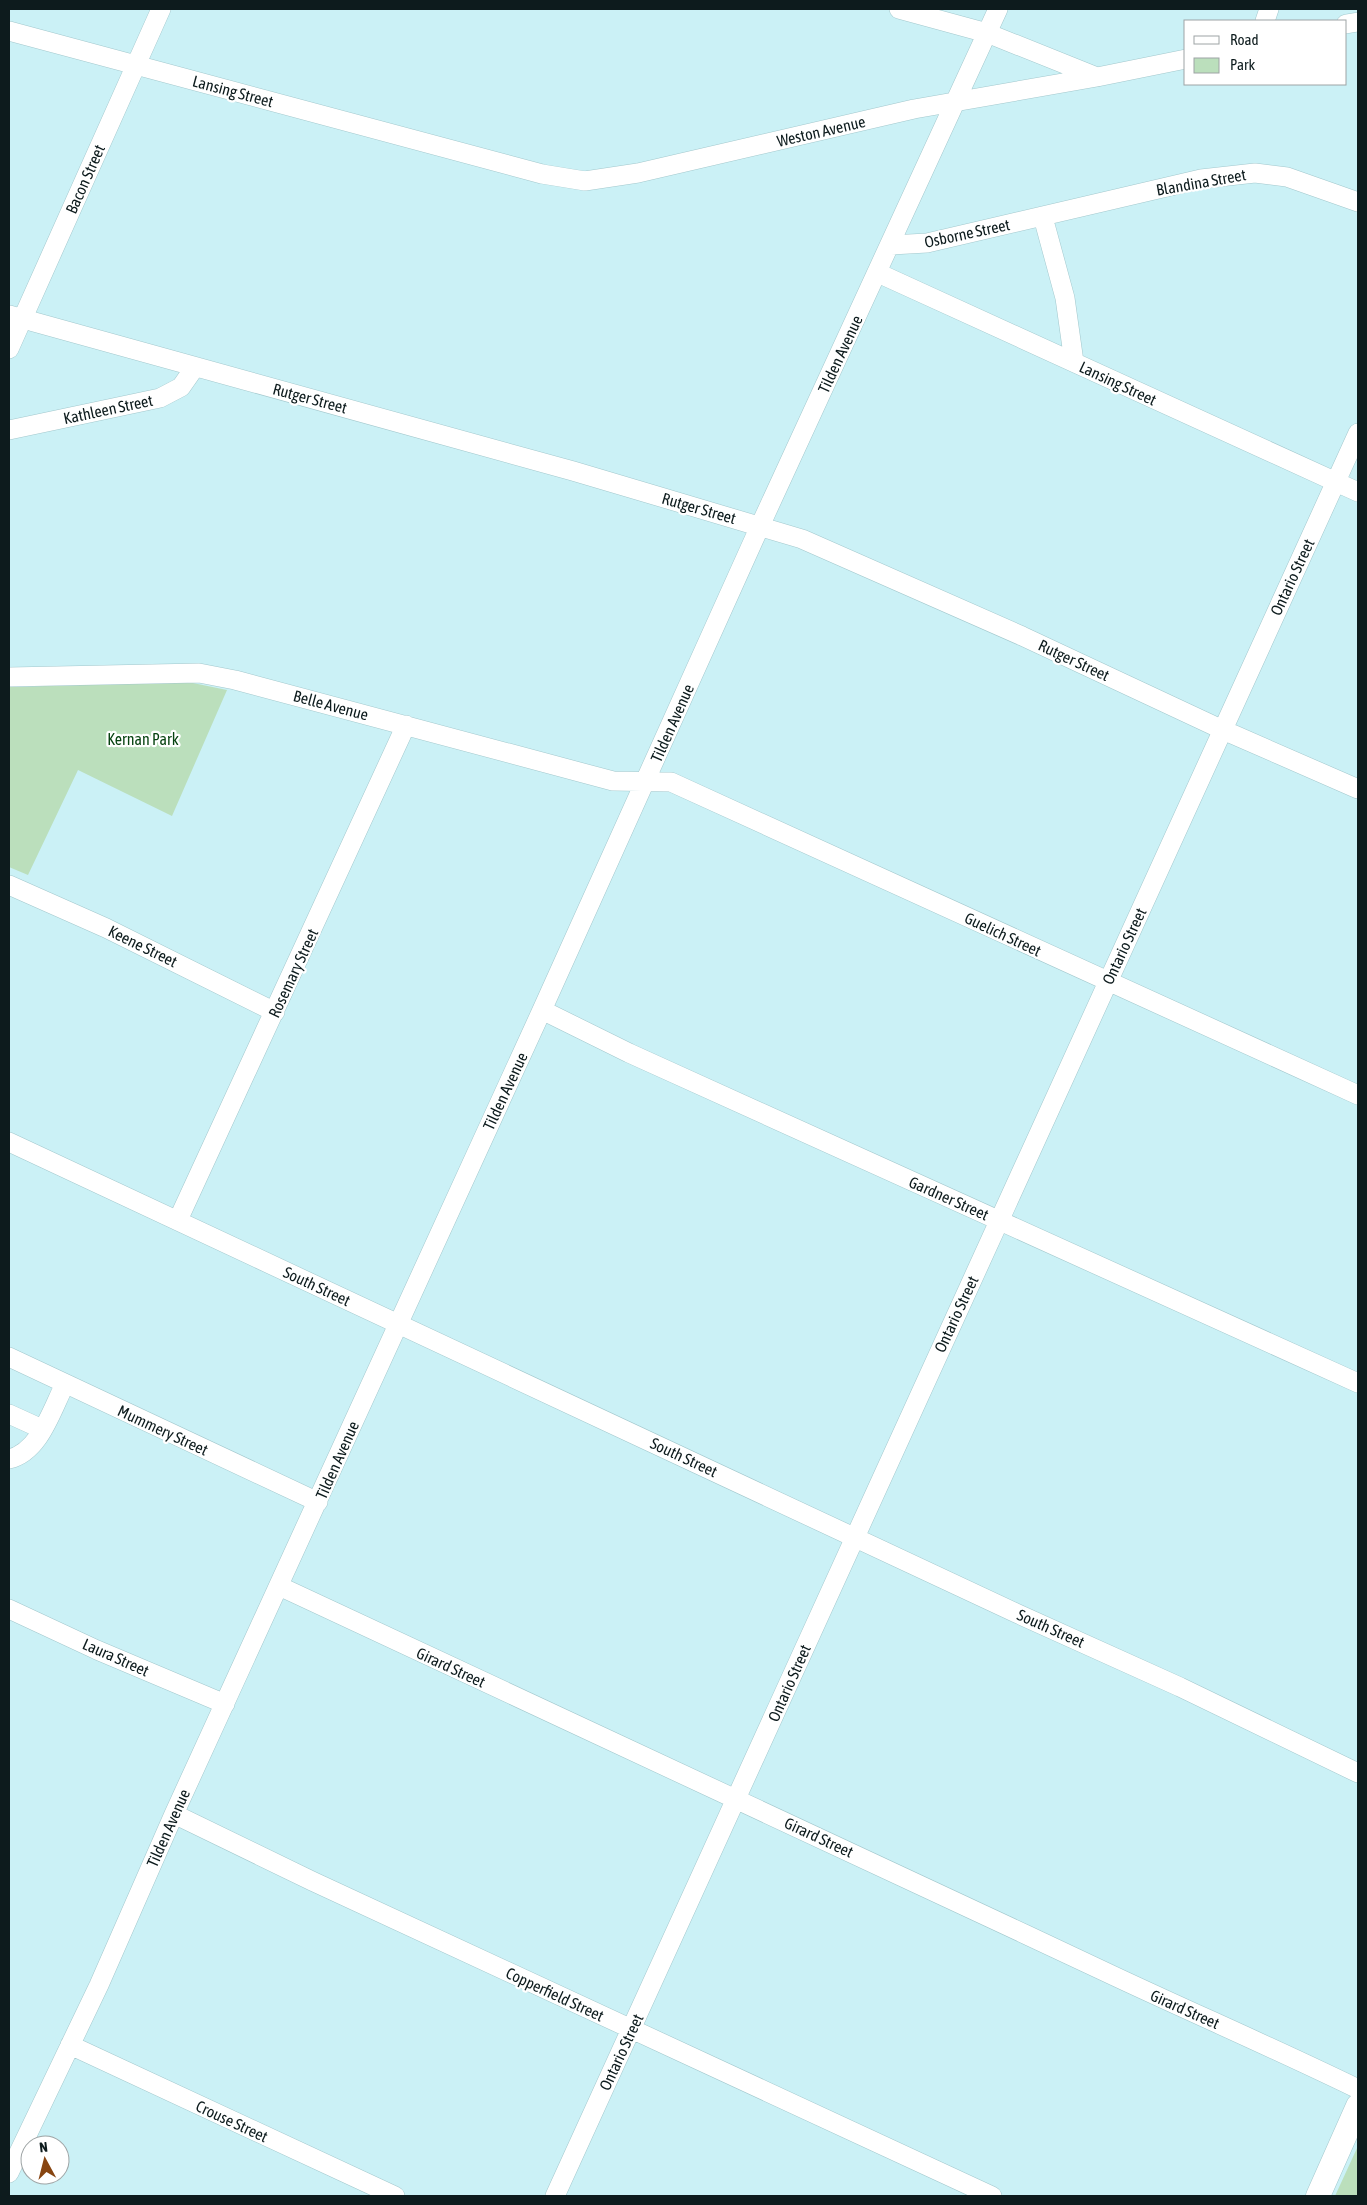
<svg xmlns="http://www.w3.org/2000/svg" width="1367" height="2205" viewBox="0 0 1367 2205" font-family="'Asap Condensed',sans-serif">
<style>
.green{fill:#bbdfbc}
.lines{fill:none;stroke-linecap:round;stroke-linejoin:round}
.minor-casing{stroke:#a3c8cd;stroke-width:20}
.major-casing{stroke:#a3c8cd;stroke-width:25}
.minor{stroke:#fff;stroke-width:19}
.major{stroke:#fff;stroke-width:24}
.labels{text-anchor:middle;stroke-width:4.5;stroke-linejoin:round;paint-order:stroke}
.street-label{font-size:16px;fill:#0d1b1d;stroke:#fff}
.park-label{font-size:16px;fill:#074311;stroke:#fff}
</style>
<rect width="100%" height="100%" fill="#cbf1f6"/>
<path class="green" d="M 188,682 L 227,690 L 172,816 L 78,770 L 28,875 L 9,867 L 9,687 Z
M 1358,2146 L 1358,2196 L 1335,2196 Z"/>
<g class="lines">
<defs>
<path id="minor" d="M 899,9 L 987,33 L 1097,77
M 1265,21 L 1269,9
M 1346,24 L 1358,22
M 9,31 L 542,174 L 585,181 L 638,173 L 914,109 L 1097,77 L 1186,59
M 1043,217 L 1065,298 L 1074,362
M 891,245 L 927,243 L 1201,179 L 1255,173 L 1287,177 L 1358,202
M 878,273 L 1358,492
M 9,315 L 573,471 L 802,539 L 1022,636 L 1223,730 L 1358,789
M 9,349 L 161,9
M 9,430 L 160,398 L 181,387 L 195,367
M 9,677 L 199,673 L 235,680 L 613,781 L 671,782 L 1358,1095
M 9,885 L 106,928 L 275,1012
M 542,1010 L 629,1053 L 1358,1383
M 9,1142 L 1016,1613 L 1180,1687 L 1358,1773
M 178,1220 L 406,725
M 9,1357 L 318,1502
M 9,1414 L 42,1429
M 9,1459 C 40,1452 52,1409 65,1384
M 279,1586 C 557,1716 836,1845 1114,1976 C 1195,2014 1278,2050 1358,2089
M 9,1609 L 97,1650 L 225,1704
M 174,1814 L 312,1881 L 992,2196
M 70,2045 L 395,2196
M 9,2173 L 99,1985 L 174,1814 L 542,1010 L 760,526 L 998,9
M 555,2196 L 1358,433"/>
<path id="major" d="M 1318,2196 L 1358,2106"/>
</defs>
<use href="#minor" class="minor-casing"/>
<use href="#major" class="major-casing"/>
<use href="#minor" class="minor"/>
<use href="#major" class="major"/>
</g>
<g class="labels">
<g class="street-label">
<text transform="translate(233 91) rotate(15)" y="6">Lansing Street</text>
<text transform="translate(821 131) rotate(-13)" y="6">Weston Avenue</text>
<text transform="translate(85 179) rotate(-66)" y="6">Bacon Street</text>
<text transform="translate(1201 182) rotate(-10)" y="6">Blandina Street</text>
<text transform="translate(967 233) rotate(-12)" y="6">Osborne Street</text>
<text transform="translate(840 354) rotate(-65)" y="6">Tilden Avenue</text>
<text transform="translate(1118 383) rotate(25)" y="6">Lansing Street</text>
<text transform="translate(310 398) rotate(15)" y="6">Rutger Street</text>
<text transform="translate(108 409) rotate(-12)" y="6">Kathleen Street</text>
<text transform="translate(699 508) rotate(16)" y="6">Rutger Street</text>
<text transform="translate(1292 577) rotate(-65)" y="6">Ontario Street</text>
<text transform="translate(1074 660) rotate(25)" y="6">Rutger Street</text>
<text transform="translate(331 705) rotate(15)" y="6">Belle Avenue</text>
<text transform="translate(672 723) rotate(-66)" y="6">Tilden Avenue</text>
<text transform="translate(1003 934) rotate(25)" y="6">Guelich Street</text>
<text transform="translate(143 946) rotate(26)" y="6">Keene Street</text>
<text transform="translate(1124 946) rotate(-65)" y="6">Ontario Street</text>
<text transform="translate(293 973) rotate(-65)" y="6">Rosemary Street</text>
<text transform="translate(505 1091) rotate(-65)" y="6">Tilden Avenue</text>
<text transform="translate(949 1198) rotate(24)" y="6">Gardner Street</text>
<text transform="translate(317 1286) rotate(25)" y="6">South Street</text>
<text transform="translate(956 1314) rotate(-65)" y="6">Ontario Street</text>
<text transform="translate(163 1430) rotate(25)" y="6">Mummery Street</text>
<text transform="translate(684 1457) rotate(25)" y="6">South Street</text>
<text transform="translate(337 1460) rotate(-66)" y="6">Tilden Avenue</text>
<text transform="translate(1051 1628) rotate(24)" y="6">South Street</text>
<text transform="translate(116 1657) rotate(24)" y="6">Laura Street</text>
<text transform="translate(451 1667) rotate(25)" y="6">Girard Street</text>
<text transform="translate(789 1683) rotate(-66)" y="6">Ontario Street</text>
<text transform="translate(168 1828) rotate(-66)" y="6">Tilden Avenue</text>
<text transform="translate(819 1837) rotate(25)" y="6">Girard Street</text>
<text transform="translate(555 1994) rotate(25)" y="6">Copperfield Street</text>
<text transform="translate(1185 2009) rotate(24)" y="6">Girard Street</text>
<text transform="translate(621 2052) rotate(-65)" y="6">Ontario Street</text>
<text transform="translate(232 2121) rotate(25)" y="6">Crouse Street</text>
</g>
<g class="park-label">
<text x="143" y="745">Kernan Park</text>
</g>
</g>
<rect width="1367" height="2205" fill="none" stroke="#0d1b1d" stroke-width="20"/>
<rect x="1184" y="20" width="162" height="65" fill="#ffffff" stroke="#9ea4a5"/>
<rect x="1194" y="36" width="25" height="8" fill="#ffffff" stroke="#9ea4a5"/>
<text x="1230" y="45" font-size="15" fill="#0d1b1d">Road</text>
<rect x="1194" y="58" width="25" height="15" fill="#bbdfbc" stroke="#9ea4a5"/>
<text x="1230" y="70" font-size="15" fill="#0d1b1d">Park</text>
<g transform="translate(45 2160) rotate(353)"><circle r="24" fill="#ffffff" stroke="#9ea4a5"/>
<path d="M0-4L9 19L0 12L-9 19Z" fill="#874511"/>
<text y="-8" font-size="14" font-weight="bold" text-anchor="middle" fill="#0d1b1d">N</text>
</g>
</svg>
